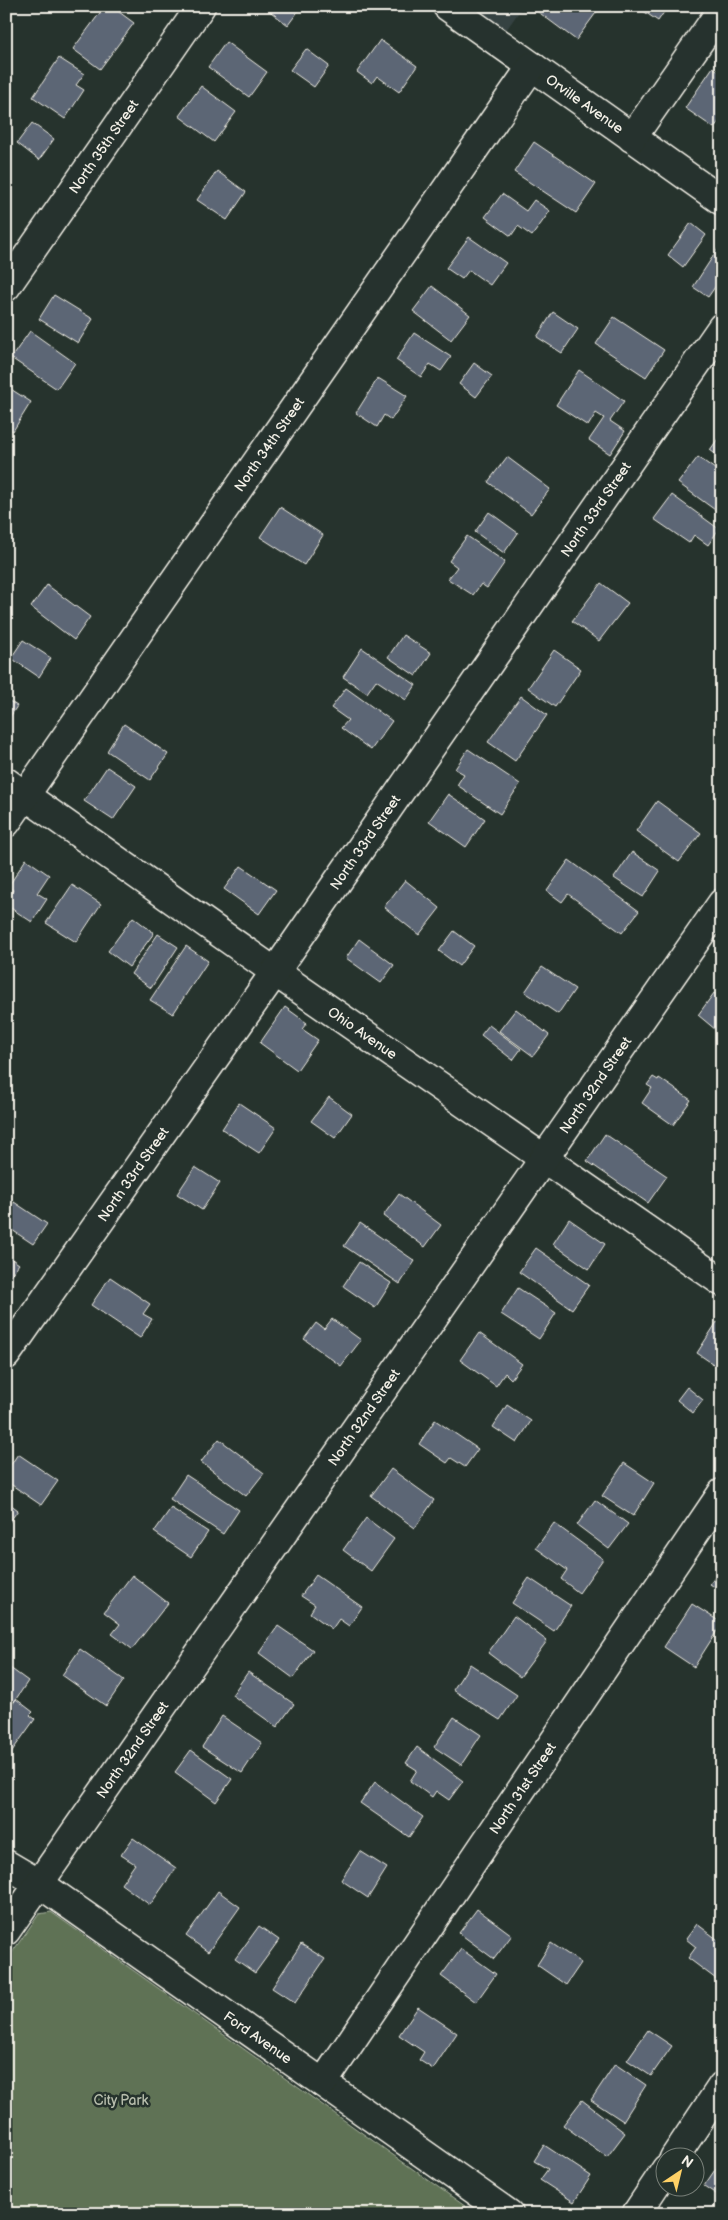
<svg xmlns="http://www.w3.org/2000/svg" width="728" height="2220" viewBox="0 0 728 2220" font-family="'Balsamiq Sans',sans-serif">
<style>
.built{fill:#364242}
.green{fill:#5e7255;stroke:#a9b29e}
.building{fill:#5c6674;stroke:#f4f1e8}
.lines{fill:none;stroke-linecap:round;stroke-linejoin:round}
.minor-casing{stroke:#f4f1e8;stroke-width:31}
.minor{stroke:#26332d;stroke-width:28}
.labels{text-anchor:middle;stroke-width:5;stroke-linejoin:round;paint-order:stroke}
.street-label{font-size:14px;fill:#f4f1e8;stroke:#26332d}
.park-label{font-size:14px;fill:#b8bead;stroke:#26332d}
</style>
<rect width="100%" height="100%" fill="#26332d"/>
<filter id="ink" filterUnits="userSpaceOnUse"><feTurbulence type="fractalNoise" baseFrequency=".02" numOctaves="2"/><feDisplacementMap in="SourceGraphic" scale="10" xChannelSelector="R" yChannelSelector="G"/><feConvolveMatrix kernelMatrix="1 2 1 2 8 2 1 2 1" color-interpolation-filters="sRGB"/></filter>
<g filter="url(#ink)">
<path class="built" d="M 466,6 L 523,6 L 504,33 Z"/>
<path class="green" d="M 51,1912 L 476,2214 L 6,2214 L 6,1961 L 39,1914 Z"/>
<path class="building" d="M 105,6 L 111,6 L 134,23 L 100,69 L 73,49 Z
M 263,6 L 302,6 L 288,25 Z
M 541,6 L 601,6 L 576,40 L 537,11 Z
M 636,6 L 668,6 L 658,21 Z
M 380,40 L 417,66 L 399,92 L 377,76 L 372,83 L 357,72 Z
M 226,42 L 267,72 L 249,97 L 208,67 Z
M 306,49 L 329,66 L 314,87 L 290,70 Z
M 59,58 L 84,74 L 76,85 L 84,90 L 65,119 L 33,97 Z
M 713,67 L 722,74 L 722,117 L 714,128 L 685,108 Z
M 201,86 L 236,112 L 214,142 L 179,116 Z
M 32,123 L 54,139 L 39,160 L 17,143 Z
M 534,142 L 596,184 L 576,213 L 514,172 Z
M 217,171 L 246,192 L 227,220 L 197,200 Z
M 502,194 L 526,211 L 534,200 L 550,211 L 532,236 L 518,226 L 511,236 L 485,217 Z
M 691,223 L 706,235 L 683,267 L 668,255 Z
M 469,237 L 506,263 L 490,285 L 469,270 L 462,279 L 446,268 Z
M 721,244 L 722,277 L 708,297 L 693,287 Z
M 432,286 L 470,315 L 451,340 L 413,311 Z
M 54,295 L 93,319 L 78,343 L 39,319 Z
M 553,312 L 578,329 L 562,353 L 537,337 Z
M 614,317 L 664,350 L 646,377 L 596,344 Z
M 30,331 L 75,363 L 57,389 L 11,358 Z
M 414,333 L 451,357 L 441,371 L 430,364 L 421,377 L 396,360 Z
M 474,363 L 492,376 L 476,397 L 459,384 Z
M 579,370 L 624,401 L 610,421 L 625,431 L 610,454 L 589,440 L 604,418 L 596,413 L 588,426 L 556,405 Z
M 378,378 L 407,396 L 391,420 L 384,415 L 377,427 L 356,413 Z
M 6,386 L 31,402 L 13,431 L 6,427 Z
M 722,433 L 722,459 L 710,450 Z
M 507,457 L 550,489 L 531,514 L 488,482 Z
M 698,457 L 722,474 L 722,515 L 678,483 Z
M 672,495 L 719,529 L 708,545 L 694,535 L 689,543 L 654,519 Z
M 280,507 L 323,535 L 304,565 L 260,537 Z
M 489,512 L 518,533 L 504,553 L 475,532 Z
M 467,536 L 505,562 L 487,588 L 481,584 L 473,595 L 448,579 L 457,567 L 449,561 Z
M 601,583 L 628,603 L 599,641 L 572,621 Z
M 47,585 L 90,617 L 74,640 L 31,607 Z
M 403,635 L 431,653 L 416,676 L 388,657 Z
M 23,640 L 51,658 L 39,677 L 11,658 Z
M 362,648 L 416,685 L 406,700 L 376,680 L 367,693 L 343,677 Z
M 554,650 L 581,669 L 555,707 L 528,688 Z
M 346,688 L 392,721 L 371,750 L 341,728 L 348,720 L 331,708 Z
M 521,696 L 547,715 L 515,761 L 488,742 Z
M 6,699 L 17,706 L 8,720 L 6,719 Z
M 124,724 L 168,754 L 150,780 L 107,751 Z
M 468,749 L 520,784 L 500,814 L 457,785 L 464,774 L 455,769 Z
M 107,767 L 136,786 L 113,820 L 84,801 Z
M 448,794 L 485,819 L 466,847 L 429,821 Z
M 657,801 L 701,833 L 679,862 L 636,831 Z
M 632,852 L 660,871 L 643,897 L 614,878 Z
M 26,859 L 49,875 L 37,893 L 47,899 L 32,922 L 6,905 L 6,900 L 13,890 L 8,887 Z
M 569,860 L 639,911 L 622,933 L 568,894 L 562,902 L 547,891 Z
M 241,866 L 276,890 L 259,914 L 224,889 Z
M 405,880 L 440,908 L 419,935 L 384,907 Z
M 72,885 L 101,904 L 76,942 L 46,923 Z
M 133,917 L 154,933 L 129,967 L 108,951 Z
M 454,931 L 474,946 L 459,966 L 439,951 Z
M 158,934 L 178,947 L 151,988 L 131,974 Z
M 359,939 L 394,965 L 381,983 L 346,958 Z
M 186,946 L 208,961 L 173,1014 L 150,1000 Z
M 542,967 L 575,989 L 558,1014 L 525,992 Z
M 714,993 L 722,997 L 722,1035 L 698,1015 Z
M 285,1007 L 307,1023 L 302,1029 L 318,1040 L 297,1070 L 260,1043 Z
M 516,1009 L 549,1035 L 533,1056 L 499,1031 Z
M 489,1025 L 521,1049 L 513,1060 L 481,1035 Z
M 653,1077 L 658,1080 L 659,1078 L 691,1100 L 673,1125 L 642,1103 L 652,1088 L 647,1085 Z
M 329,1097 L 352,1114 L 335,1138 L 311,1121 Z
M 239,1103 L 276,1128 L 259,1153 L 222,1129 Z
M 605,1134 L 667,1176 L 648,1203 L 587,1161 Z
M 195,1167 L 220,1183 L 202,1210 L 177,1194 Z
M 399,1194 L 441,1225 L 425,1247 L 383,1216 Z
M 14,1202 L 47,1224 L 33,1244 L 6,1226 L 6,1214 Z
M 569,1219 L 605,1244 L 589,1269 L 553,1244 Z
M 360,1223 L 415,1261 L 400,1284 L 344,1246 Z
M 536,1248 L 589,1285 L 572,1309 L 519,1272 Z
M 6,1255 L 19,1264 L 6,1281 Z
M 359,1262 L 391,1283 L 375,1308 L 343,1286 Z
M 110,1277 L 150,1304 L 143,1314 L 152,1319 L 140,1338 L 91,1305 Z
M 518,1288 L 556,1313 L 539,1339 L 501,1314 Z
M 332,1319 L 361,1340 L 341,1366 L 304,1339 L 316,1323 L 324,1329 Z
M 717,1322 L 722,1325 L 722,1370 L 697,1353 Z
M 479,1333 L 522,1364 L 511,1379 L 505,1373 L 496,1386 L 460,1360 Z
M 687,1387 L 703,1400 L 693,1413 L 677,1400 Z
M 507,1405 L 531,1421 L 517,1443 L 493,1427 Z
M 435,1420 L 478,1449 L 465,1467 L 451,1458 L 447,1463 L 419,1444 Z
M 219,1439 L 264,1473 L 246,1496 L 201,1462 Z
M 18,1454 L 58,1481 L 41,1505 L 6,1481 L 6,1472 Z
M 624,1463 L 654,1483 L 633,1516 L 602,1496 Z
M 391,1469 L 434,1500 L 415,1528 L 371,1496 Z
M 186,1475 L 239,1510 L 223,1534 L 170,1499 Z
M 595,1500 L 628,1524 L 609,1549 L 577,1525 Z
M 6,1501 L 18,1510 L 6,1527 Z
M 171,1508 L 208,1532 L 191,1557 L 154,1532 Z
M 366,1518 L 394,1539 L 371,1571 L 343,1550 Z
M 554,1523 L 603,1559 L 579,1593 L 561,1579 L 567,1570 L 536,1548 Z
M 722,1568 L 722,1592 L 710,1584 Z
M 132,1575 L 168,1603 L 132,1649 L 112,1634 L 120,1624 L 104,1612 Z
M 316,1575 L 362,1607 L 349,1626 L 339,1619 L 332,1629 L 310,1613 L 315,1605 L 301,1596 Z
M 529,1578 L 571,1606 L 554,1631 L 512,1603 Z
M 692,1604 L 722,1623 L 694,1667 L 664,1647 Z
M 514,1616 L 547,1641 L 520,1677 L 488,1653 Z
M 278,1626 L 313,1650 L 293,1678 L 259,1653 Z
M 80,1649 L 124,1680 L 106,1706 L 62,1675 Z
M 470,1664 L 517,1695 L 500,1720 L 453,1690 Z
M 6,1665 L 28,1681 L 14,1702 L 6,1697 Z
M 248,1672 L 294,1704 L 277,1727 L 232,1695 Z
M 16,1699 L 33,1712 L 30,1715 L 35,1719 L 7,1758 L 6,1708 L 9,1709 Z
M 222,1716 L 262,1743 L 242,1773 L 202,1747 Z
M 454,1717 L 481,1735 L 461,1765 L 434,1747 Z
M 417,1747 L 463,1781 L 449,1800 L 436,1791 L 432,1797 L 410,1781 L 417,1770 L 406,1763 Z
M 191,1750 L 232,1779 L 216,1802 L 175,1772 Z
M 375,1782 L 423,1817 L 409,1837 L 360,1803 Z
M 133,1838 L 176,1868 L 150,1905 L 121,1884 L 135,1864 L 121,1855 Z
M 360,1851 L 387,1868 L 368,1898 L 341,1880 Z
M 218,1891 L 240,1907 L 208,1952 L 186,1936 Z
M 477,1909 L 512,1935 L 494,1959 L 459,1933 Z
M 697,1924 L 722,1943 L 722,1971 L 716,1979 L 688,1958 L 696,1947 L 686,1939 Z
M 259,1926 L 279,1940 L 255,1973 L 235,1959 Z
M 551,1943 L 581,1963 L 566,1985 L 537,1965 Z
M 301,1944 L 325,1959 L 295,2003 L 272,1988 Z
M 461,1949 L 496,1974 L 476,2002 L 441,1976 Z
M 418,2007 L 457,2033 L 433,2069 L 419,2060 L 424,2052 L 399,2035 Z
M 648,2030 L 672,2046 L 651,2076 L 627,2060 Z
M 615,2064 L 646,2085 L 623,2121 L 591,2100 Z
M 582,2100 L 625,2133 L 607,2157 L 563,2125 Z
M 544,2145 L 591,2176 L 574,2202 L 540,2180 L 548,2169 L 534,2161 Z
M 721,2161 L 722,2161 L 722,2198 L 704,2186 Z"/>
<g class="lines">
<defs>
<g id="minor">
<path id="s1" d="M 447,6 L 722,201"/>
<path d="M 632,138 L 722,9"/>
<path id="s2" d="M 6,287 L 201,6"/>
<path id="s3" d="M 6,782 L 275,972 L 722,1282"/>
<path id="s4" d="M 6,823 L 532,66"/>
<path id="s5" d="M 6,1355 L 275,972 L 722,327"/>
<path id="s6" d="M 6,1864 L 40,1884 L 509,2214"/>
<path id="s7" d="M 6,1931 L 722,903"/>
<path id="s8" d="M 323,2083 L 722,1493"/>
<path d="M 674,2158 L 722,2086"/>
<path d="M 636,2214 L 666,2169"/>
</g>
</defs>
<use href="#minor" class="minor-casing"/>
<use href="#minor" class="minor"/>
</g>
</g>
<g class="labels">
<g class="street-label">
<text dy="5" stroke="none"><textPath href="#s1" startOffset="169">Orville Avenue</textPath></text>
<text dy="5" stroke="none"><textPath href="#s2" startOffset="171">North 35th Street</textPath></text>
<text dy="5" stroke="none"><textPath href="#s4" startOffset="461">North 34th Street</textPath></text>
<text dy="5" stroke="none"><textPath href="#s5" startOffset="1031">North 33rd Street</textPath></text>
<text dy="5" stroke="none"><textPath href="#s5" startOffset="626">North 33rd Street</textPath></text>
<text dy="5" stroke="none"><textPath href="#s3" startOffset="436">Ohio Avenue</textPath></text>
<text dy="5" stroke="none"><textPath href="#s7" startOffset="1031">North 32nd Street</textPath></text>
<text dy="5" stroke="none"><textPath href="#s5" startOffset="221">North 33rd Street</textPath></text>
<text dy="5" stroke="none"><textPath href="#s7" startOffset="626">North 32nd Street</textPath></text>
<text dy="5" stroke="none"><textPath href="#s7" startOffset="221">North 32nd Street</textPath></text>
<text dy="5" stroke="none"><textPath href="#s8" startOffset="356">North 31st Street</textPath></text>
<text dy="5" stroke="none"><textPath href="#s6" startOffset="306">Ford Avenue</textPath></text>
</g>
<g class="park-label">
<text x="121" y="2105">City Park</text>
</g>
</g>
<rect width="728" height="2220" fill="none" stroke="#26332d" stroke-width="25"/>
<rect x="12" y="12" width="703" height="2195" fill="none" stroke="#f4f1e8" stroke-width="2" filter="url(#ink)"/>
<g transform="translate(680 2172) rotate(35)"><circle r="24" fill="#26332d" stroke="#787f78"/>
<path d="M0-4L9 19L0 12L-9 19Z" fill="#ffd166"/>
<text y="-8" font-size="14" font-weight="bold" text-anchor="middle" fill="#f4f1e8">N</text>
</g>
</svg>
